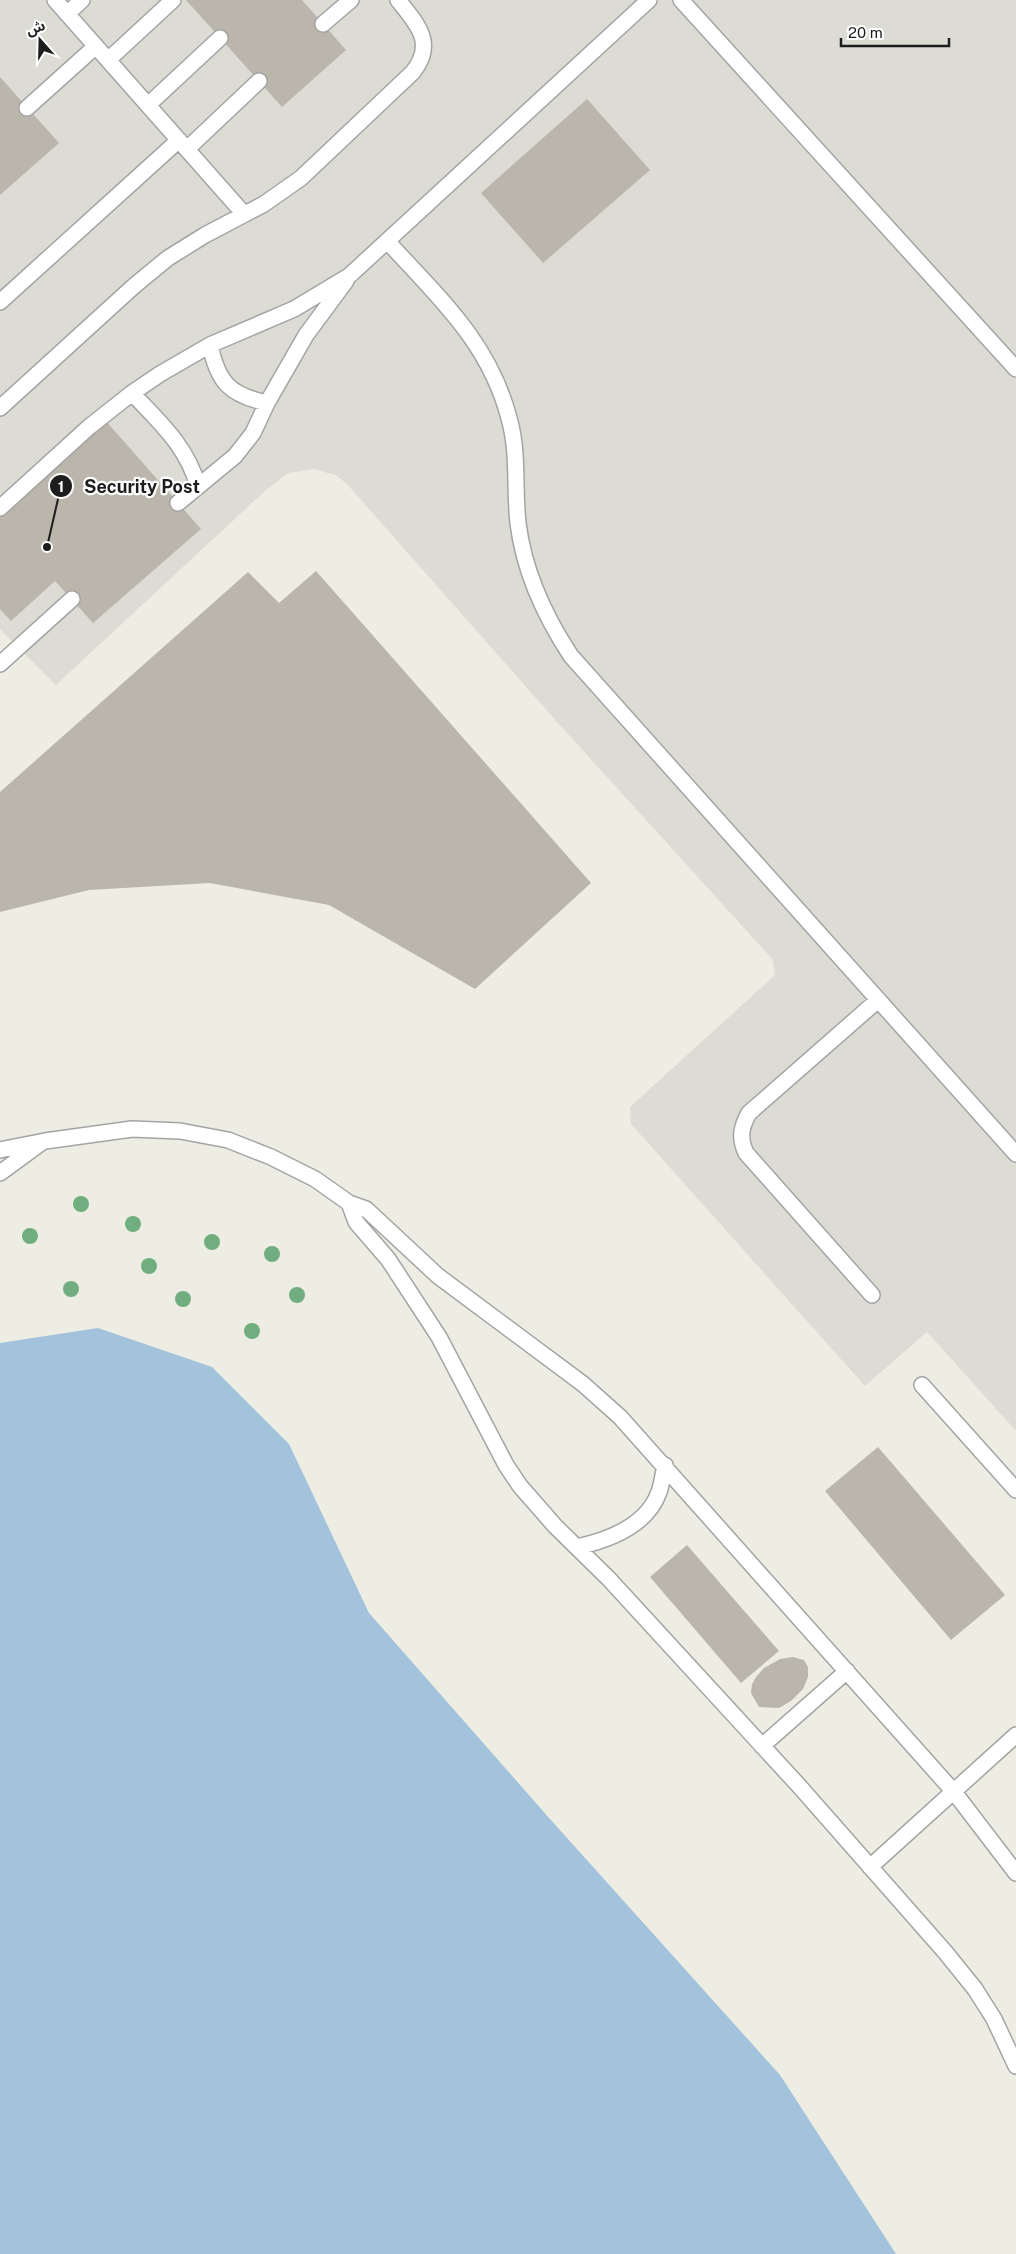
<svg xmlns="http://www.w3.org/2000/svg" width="1016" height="2254" viewBox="0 0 1016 2254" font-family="'Public Sans','Noto Sans Arabic',sans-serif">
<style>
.airport{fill:#dddcd4}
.water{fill:#a3c2dc}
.building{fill:#bbb6ac}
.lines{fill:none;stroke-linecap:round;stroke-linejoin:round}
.service-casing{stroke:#a4a4a4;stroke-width:18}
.service{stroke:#fff;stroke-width:15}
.tree{fill:#71ae7f}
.leader{fill:none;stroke:#1d1d1d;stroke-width:2}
.callout-dot{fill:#1d1d1d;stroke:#fff;stroke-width:2}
.mark-label{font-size:15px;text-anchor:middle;font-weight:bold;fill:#fff}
.callout-label{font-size:18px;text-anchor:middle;font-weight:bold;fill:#1d1d1d;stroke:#fff;stroke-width:4.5;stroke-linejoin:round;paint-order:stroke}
</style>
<rect width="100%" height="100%" fill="#eeede3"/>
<path class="airport" d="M 0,0 L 1016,0 L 1016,1431 L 927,1332 L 865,1386 L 631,1124 L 630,1107 L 775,975 L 773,960 L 558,723 L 346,483 L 335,475 L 314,469 L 288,473 L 266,490 L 56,685 L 0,629 Z"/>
<path class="water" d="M 98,1328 L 212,1367 L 289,1444 L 369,1613 L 550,1819 L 780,2075 L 896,2254 L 0,2254 L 0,1343 Z"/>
<path class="building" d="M 186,0 L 302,0 L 346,50 L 282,107 Z
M 0,77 L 59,143 L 0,195 Z
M 587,99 L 650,170 L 543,263 L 481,193 Z
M 105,420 L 201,529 L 93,623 L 55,581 L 11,621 L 0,609 L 0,512 Z
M 316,571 L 591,883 L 475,989 L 329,905 L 210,883 L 89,890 L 0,912 L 0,792 L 248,572 L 279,603 Z
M 878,1447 L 1005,1595 L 951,1640 L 825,1491 Z
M 687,1545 L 779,1651 L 741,1683 L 650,1577 Z
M 793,1657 L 804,1660 L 808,1667 L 808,1677 L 803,1689 L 791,1701 L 779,1708 L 759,1707 L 751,1693 L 752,1684 L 756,1677 L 764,1668 L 780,1659 Z"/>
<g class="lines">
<defs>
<path id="service" d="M 55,0 L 244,214
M 681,0 L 1016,369
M 67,14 L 82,0
M 323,24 L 351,0
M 108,60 L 173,0
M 148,105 L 220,38
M 27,108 L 96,46
M 187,149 L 259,81
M 388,242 C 439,298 489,342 509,418 C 519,453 514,488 518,523 C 524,572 544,615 571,656 L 1016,1154
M 0,302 L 179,140
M 210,345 C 218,383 230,395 267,403
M 132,393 C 160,423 186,445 198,486
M 0,408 L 134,286 L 168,258 L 205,235 L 264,204 L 301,178 L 413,72 C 436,43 417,24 398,0
M 178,503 L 235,456 L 253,433 L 267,403 L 306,335 L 346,281
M 0,508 L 89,427 L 132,393 L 160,374 L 210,345 L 294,309 L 349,276 L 649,0
M 0,664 L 72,599
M 0,1150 L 45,1141 L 132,1129 L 180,1131 L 228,1140 L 271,1157 L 315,1179 L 349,1203 L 366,1209 L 438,1276 L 583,1384 L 620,1417 L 954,1792 L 1016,1873
M 0,1173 L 41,1143
M 349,1203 L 356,1222 L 388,1259 L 439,1337 L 506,1465 L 520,1486 L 555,1526 L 609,1579 L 800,1787 L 946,1953 L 975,1989 L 994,2019 L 1016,2066
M 872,1295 L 746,1153 C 739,1138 741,1127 749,1113 L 878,1000
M 922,1385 L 1016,1490
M 577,1547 C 609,1540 647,1526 659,1492 C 662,1484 663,1474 665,1465
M 762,1746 L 847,1671
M 870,1867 L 1016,1735"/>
</defs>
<use href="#service" class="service-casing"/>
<use href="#service" class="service"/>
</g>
<g class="tree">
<circle cx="81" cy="1204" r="8"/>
<circle cx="133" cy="1224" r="8"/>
<circle cx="30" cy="1236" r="8"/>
<circle cx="212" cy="1242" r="8"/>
<circle cx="272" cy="1254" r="8"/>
<circle cx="149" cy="1266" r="8"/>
<circle cx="71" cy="1289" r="8"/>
<circle cx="297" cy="1295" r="8"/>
<circle cx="183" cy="1299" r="8"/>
<circle cx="252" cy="1331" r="8"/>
</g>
<path class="leader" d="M47 547L61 486"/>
<g class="callout-dot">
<circle cx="47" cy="547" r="5"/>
<circle cx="61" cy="486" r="12"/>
</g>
<g class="mark-label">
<text x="61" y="492">1</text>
</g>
<g class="callout-label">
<text x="142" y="493">Security Post</text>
</g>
<g transform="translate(40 40) rotate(340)" stroke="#ffffff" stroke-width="4" paint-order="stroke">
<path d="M0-4L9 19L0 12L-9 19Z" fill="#1d1d1d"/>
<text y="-8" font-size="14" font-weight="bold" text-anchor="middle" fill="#1d1d1d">ش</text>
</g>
<path d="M841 38v8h108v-8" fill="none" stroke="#1d1d1d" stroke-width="2.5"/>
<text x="848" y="38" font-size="15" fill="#1d1d1d" stroke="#ffffff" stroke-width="4" paint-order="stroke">20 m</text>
</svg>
